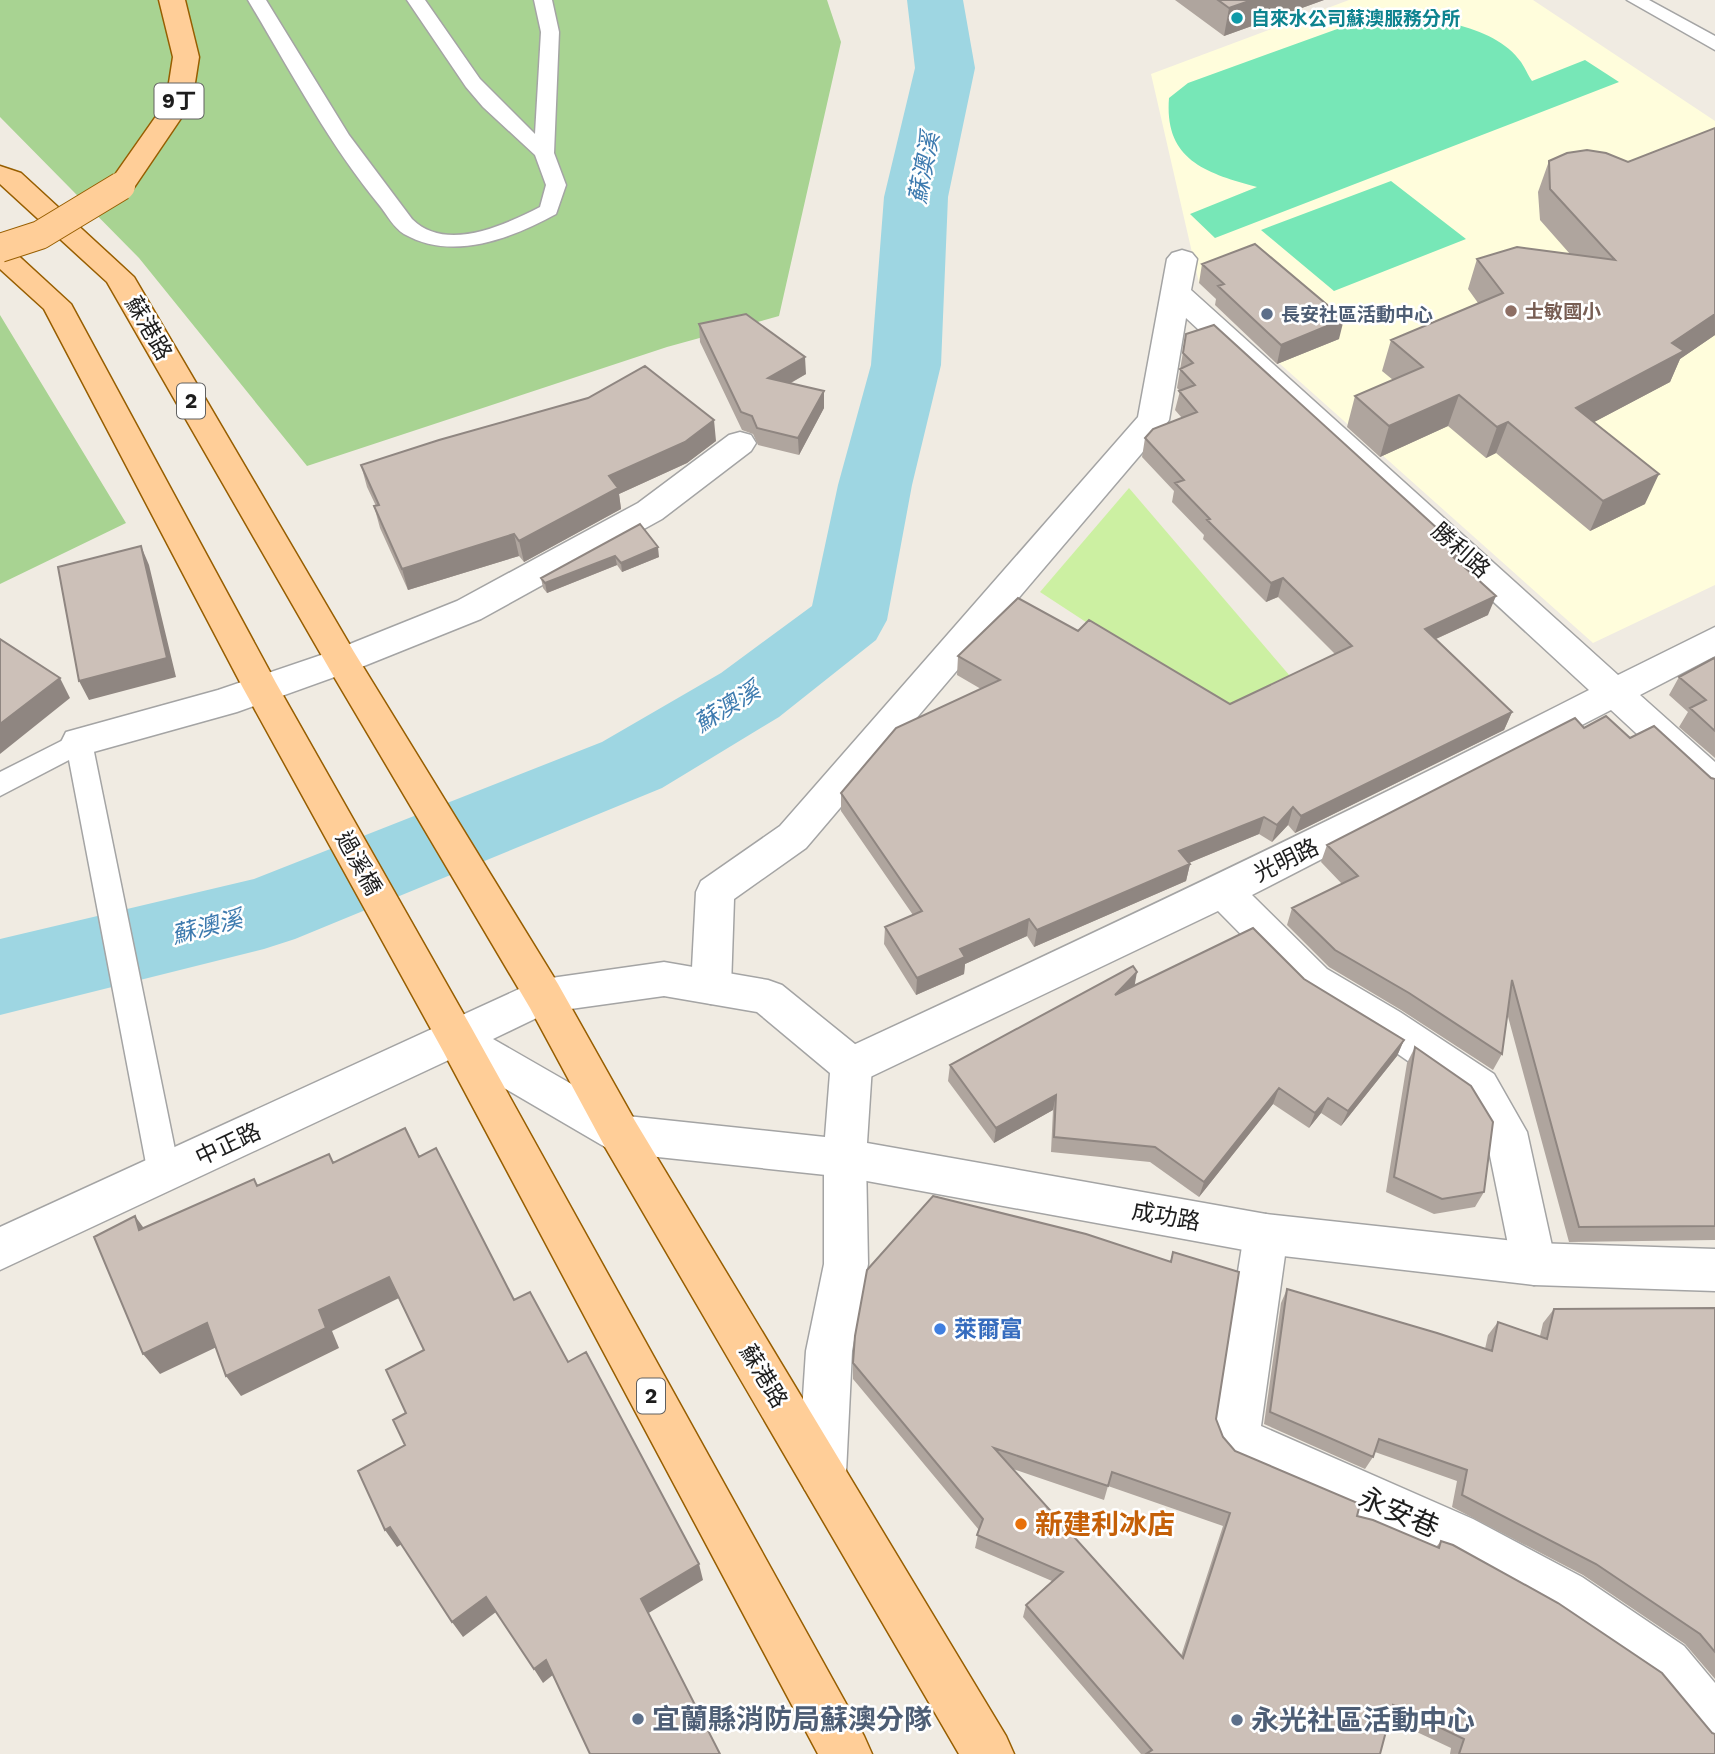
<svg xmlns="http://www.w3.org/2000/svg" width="1715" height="1754" viewBox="0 0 1715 1754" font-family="'Work Sans','Noto Sans TC',sans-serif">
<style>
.education{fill:#fffddc}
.grass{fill:#ccf0a2}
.forest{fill:#a8d392}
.pitch{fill:#77e7b7}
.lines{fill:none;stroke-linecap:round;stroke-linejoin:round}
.river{fill:#9ed6e2;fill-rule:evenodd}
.service-casing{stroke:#a4a4a4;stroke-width:3}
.minor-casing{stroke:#a4a4a4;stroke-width:3}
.tertiary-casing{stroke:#a4a4a4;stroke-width:3}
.primary-casing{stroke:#975e00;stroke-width:3}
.service{fill:#fff;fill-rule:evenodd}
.minor{fill:#fff;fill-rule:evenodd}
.tertiary{fill:#fff;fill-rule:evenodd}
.primary{fill:#ffce98;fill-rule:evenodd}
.primary-bridge-casing{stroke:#975e00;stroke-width:30;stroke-linecap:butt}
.primary-bridge{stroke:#ffce98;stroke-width:28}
.wall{fill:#afa59e;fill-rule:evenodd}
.shaded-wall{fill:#8f8681}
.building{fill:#ccc0b8;stroke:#8f8681;stroke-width:2;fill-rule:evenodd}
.culture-dot{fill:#0f9aa8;stroke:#fff;stroke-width:2.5}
.education-dot{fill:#8d6e63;stroke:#fff;stroke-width:2.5}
.service-dot{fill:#5c6f8a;stroke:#fff;stroke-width:2.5}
.shop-dot{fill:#3f7fe0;stroke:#fff;stroke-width:2.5}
.food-dot{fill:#e8710a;stroke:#fff;stroke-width:2.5}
.labels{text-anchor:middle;stroke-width:5;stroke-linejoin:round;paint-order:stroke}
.far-culture-label{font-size:19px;font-weight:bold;fill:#0d838f;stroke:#fff;text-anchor:start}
.far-education-label{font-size:19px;font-weight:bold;fill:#785e54;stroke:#fff;text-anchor:start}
.far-service-label{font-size:19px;font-weight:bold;fill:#4e5e75;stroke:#fff;text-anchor:start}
.shield{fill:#fff;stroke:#616161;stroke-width:2}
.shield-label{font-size:21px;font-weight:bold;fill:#1d1d1d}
.street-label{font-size:23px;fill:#1d1d1d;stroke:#fff}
.shop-label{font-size:23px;font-weight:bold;fill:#366cbe;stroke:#fff;text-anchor:start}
.water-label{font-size:24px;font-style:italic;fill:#3e7baf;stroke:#fff}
.near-street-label{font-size:28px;fill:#1d1d1d;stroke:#fff}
.near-food-label{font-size:28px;font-weight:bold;fill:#c56008;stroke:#fff;text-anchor:start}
.near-service-label{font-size:28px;font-weight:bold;fill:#4e5e75;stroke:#fff;text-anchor:start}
</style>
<rect width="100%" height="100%" fill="#f0ebe2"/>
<path class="education" d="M 1349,0 L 1533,0 L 1715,121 L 1715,585 L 1593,643 L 1279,363 L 1339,338 L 1199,283 L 1151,74 Z"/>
<path class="grass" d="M 1129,488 L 1290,676 L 1222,711 L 1040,592 Z"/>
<path class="forest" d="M 0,0 L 827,0 L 841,42 L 779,316 L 667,347 L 307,466 L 139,258 L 0,117 Z
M 0,315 L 126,523 L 0,584 Z"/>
<path class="pitch" d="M 1376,15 C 1420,16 1494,23 1521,62 C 1525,68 1528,75 1532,81 L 1585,60 L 1619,82 L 1215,238 L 1190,214 L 1257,187 C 1206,173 1164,160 1169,98 L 1188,83 Z
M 1391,181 L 1466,239 L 1334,291 L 1261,230 Z"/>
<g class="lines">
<path class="river" d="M 907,0 L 963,0 L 975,68 L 948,197 L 941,365 L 912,485 L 887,620 L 876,640 L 779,717 L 662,788 L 295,939 L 264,949 L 0,1015 L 0,939 L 254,879 L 602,742 L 721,673 L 812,606 L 838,485 L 871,365 L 884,197 L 915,68 Z"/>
<defs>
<path id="service" d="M 248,0 L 266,0 L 349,135 L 412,219 C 446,253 505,225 540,207 L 546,185 L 535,155 L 483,107 L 466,87 L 407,0 L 425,0 L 480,79 L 535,134 L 541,32 L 534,0 L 552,0 L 559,32 L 554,153 L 566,185 L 556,214 C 512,238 453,262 404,234 C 394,228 387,215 380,206 C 328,143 290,70 248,0 Z
M 1627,0 L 1649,0 L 1715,36 L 1715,50 Z
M 79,732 L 88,735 L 92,742 L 180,1174 L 175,1184 L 164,1188 L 153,1184 L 148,1174 L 69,760 L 0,796 L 0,772 Z"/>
<path id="minor" d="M 1182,250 L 1192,253 L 1197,259 L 1191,290 L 1618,675 L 1715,627 L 1715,656 L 1640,695 L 1715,762 L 1715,798 L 1702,794 L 1611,710 L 1252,895 L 1327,969 L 1400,1012 L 1494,1074 L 1527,1132 L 1556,1264 L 1550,1279 L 1534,1285 L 1518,1279 L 1512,1264 L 1486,1136 L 1464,1100 L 1372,1036 L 1299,993 L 1218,911 L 866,1079 L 851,1084 L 836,1079 L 830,1066 L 836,1053 C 1089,936 1341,817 1589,690 L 1186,318 L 1169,420 L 1164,427 L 806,848 L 734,899 L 731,987 L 725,999 L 711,1004 L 697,999 L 691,987 L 696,892 L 701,881 L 780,826 L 1138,417 L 1167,259 L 1172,253 Z
M 740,432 L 751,435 L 756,443 L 751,451 L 662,519 L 481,619 L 354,670 L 237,712 L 79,756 L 66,752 L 61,742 L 66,732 L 218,690 L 330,652 L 457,601 L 638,503 L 729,435 Z
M 845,1139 L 860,1144 L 866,1158 L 868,1264 L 852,1351 L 846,1473 L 839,1490 L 822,1497 L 805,1490 L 798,1473 L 806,1351 L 824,1264 L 824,1158 L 830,1144 Z
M 1266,1214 L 1282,1220 L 1288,1234 L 1261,1426 L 1473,1519 L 1582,1577 L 1684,1646 L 1715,1683 L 1715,1749 L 1697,1741 L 1648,1682 L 1546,1613 L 1439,1553 L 1230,1463 L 1219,1450 L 1212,1434 L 1244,1234 L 1250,1220 Z"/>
<path id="tertiary" d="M 664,962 L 768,980 L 782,985 L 866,1053 L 872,1066 L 867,1143 L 1266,1214 L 1534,1243 L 1715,1249 L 1715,1291 L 1534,1285 L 1266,1254 L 845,1177 L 620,1153 L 605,1147 L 453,1058 L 0,1270 L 0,1227 L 530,984 L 544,979 ZM 664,996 L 757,1012 L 830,1073 L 825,1137 L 627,1116 L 493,1039 L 549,1012 Z"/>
<path id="primary" d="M 159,0 L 185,0 L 199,57 L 192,102 L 131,192 L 121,194 L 111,192 L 107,186 L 166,102 L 173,57 Z
M 0,166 L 21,173 L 134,277 L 354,652 L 558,984 L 635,1121 L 1006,1736 L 1014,1754 L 959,1754 L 605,1147 L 530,1008 L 330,670 L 107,282 L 0,184 Z
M 0,245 L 10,248 L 71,304 L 276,683 L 471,1027 L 864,1736 L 872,1754 L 818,1754 L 443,1051 L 243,688 L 44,309 L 0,269 Z"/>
</defs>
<use href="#service" class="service-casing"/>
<use href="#minor" class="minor-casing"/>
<use href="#tertiary" class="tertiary-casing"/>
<use href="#primary" class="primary-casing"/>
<use href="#service" class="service"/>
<use href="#minor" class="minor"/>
<use href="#tertiary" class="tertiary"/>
<use href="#primary" class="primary"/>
<defs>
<path id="primary-bridge" d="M 0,248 L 40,235 L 121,186"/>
</defs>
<use href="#primary-bridge" class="primary-bridge-casing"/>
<use href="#primary-bridge" class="primary-bridge"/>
</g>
<path class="wall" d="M 1175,0 L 1324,0 L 1224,36 Z
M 1715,128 L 1715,335 L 1680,359 L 1670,382 L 1594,422 L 1645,504 L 1590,531 L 1496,453 L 1486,458 L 1448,426 L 1380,457 L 1347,427 L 1355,396 L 1393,380 L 1382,371 L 1391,340 L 1478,303 L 1468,289 L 1477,259 L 1570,254 L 1540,220 L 1538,192 L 1549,161 L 1628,162 Z
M 1202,264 L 1339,339 L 1277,364 L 1215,305 L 1216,299 L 1199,283 Z
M 699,324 L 806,374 L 791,383 L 824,408 L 799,455 L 758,445 L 753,434 L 742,430 L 700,342 Z
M 1186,334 L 1461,550 L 1457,560 L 1488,615 L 1436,639 L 1512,712 L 1504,730 L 1295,833 L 1288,825 L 1272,842 L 1259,834 L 1189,863 L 1190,864 L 1186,881 L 1034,947 L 1027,936 L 965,964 L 964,974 L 916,995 L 884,944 L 885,927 L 913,915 L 841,811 L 841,793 L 981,689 L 957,675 L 958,656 L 1078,631 L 1230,704 L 1335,654 L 1278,597 L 1266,602 L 1203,539 L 1204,535 L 1172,502 L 1174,491 L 1142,457 L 1145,438 L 1182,418 L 1175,410 L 1180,391 L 1177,388 Z
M 716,441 L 687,463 L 619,494 L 621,509 L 524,562 L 519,556 L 408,590 L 380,528 L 374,506 L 376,506 L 367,487 L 361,465 Z
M 640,524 L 659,557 L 622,572 L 617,565 L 547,593 L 543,588 L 541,578 Z
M 1715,659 L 1715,758 L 1679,727 L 1688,712 L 1669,695 L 1679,677 Z
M 1584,728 L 1630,738 L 1715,779 L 1715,1240 L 1569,1242 L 1507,1013 L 1502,1054 L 1493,1070 L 1401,1010 L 1329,967 L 1287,925 L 1292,908 L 1342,884 L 1321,862 L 1327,845 Z
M 1304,979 L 1404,1040 L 1397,1056 L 1341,1126 L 1321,1113 L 1309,1128 L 1273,1104 L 1199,1197 L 1150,1162 L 1051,1152 L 1053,1110 L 994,1143 L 948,1081 L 950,1065 L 1134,986 Z
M 1415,1047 L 1484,1192 L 1475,1207 L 1434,1214 L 1386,1192 L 1407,1063 Z
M 1173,1252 L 1216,1419 L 1223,1437 L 1235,1451 L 1357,1516 L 1436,1547 L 1441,1541 L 1715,1754 L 1450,1754 L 1451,1748 L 1389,1719 L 1380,1754 L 1141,1754 L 1023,1617 L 1026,1605 L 1052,1581 L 975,1548 L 979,1530 L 853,1379 L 853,1363 L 1170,1262 ZM 1013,1469 L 1104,1500 L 1108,1486 L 1223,1526 L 1181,1656 Z
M 1287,1289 L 1485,1349 L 1488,1335 L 1498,1322 L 1540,1336 L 1543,1323 L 1554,1309 L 1715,1308 L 1715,1679 L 1685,1644 L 1583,1575 L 1452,1507 L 1457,1481 L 1375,1452 L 1373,1457 L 1365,1469 L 1264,1424 L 1281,1303 Z"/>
<path class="shaded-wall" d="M 1252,0 L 1324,0 L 1224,36 L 1229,8 Z
M 1715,314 L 1715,335 L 1680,359 L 1670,382 L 1564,438 L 1576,408 Z
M 1344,319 L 1339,339 L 1277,364 L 1281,345 Z
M 805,357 L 806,374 L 769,395 L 768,378 Z
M 824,391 L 824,408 L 799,455 L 798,438 Z
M 1459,395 L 1448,426 L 1380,457 L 1389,426 Z
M 714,420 L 716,441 L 687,463 L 619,494 L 621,509 L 524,562 L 519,541 L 609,476 Z
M 1508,422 L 1496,453 L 1486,458 L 1497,427 Z
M 1659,474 L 1645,504 L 1590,531 L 1603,501 Z
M 514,534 L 519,556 L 408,590 L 402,569 Z
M 141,546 L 149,565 L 176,677 L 89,700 L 79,681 Z
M 658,547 L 659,557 L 622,572 L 621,563 Z
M 1461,550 L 1454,569 L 1451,555 Z
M 615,556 L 617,565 L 547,593 L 545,583 Z
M 1283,578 L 1278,597 L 1266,602 L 1271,583 Z
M 1496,596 L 1488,615 L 1418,647 L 1425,629 Z
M 60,678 L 70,698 L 0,754 L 0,724 Z
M 1512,712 L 1504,730 L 1295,833 L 1301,816 Z
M 1293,807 L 1288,825 L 1272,842 L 1277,825 Z
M 1264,817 L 1259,834 L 1174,869 L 1179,851 Z
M 1190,864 L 1186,881 L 1034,947 L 1037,930 Z
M 1029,919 L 1027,936 L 965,964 L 964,974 L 916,995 L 917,978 L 960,949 Z
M 1137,972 L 1134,989 L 1115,995 Z
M 1404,1040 L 1397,1056 L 1341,1126 L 1348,1111 Z
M 1279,1088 L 1273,1104 L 1199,1197 L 1204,1182 Z
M 1056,1095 L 1053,1110 L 994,1143 L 996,1128 Z
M 1328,1098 L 1321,1113 L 1309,1128 L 1315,1113 Z
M 135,1216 L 151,1238 L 139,1230 Z
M 389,1277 L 399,1298 L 332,1331 L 339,1348 L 241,1396 L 226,1376 L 319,1310 Z
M 207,1323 L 223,1344 L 160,1374 L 143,1354 Z
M 390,1527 L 402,1544 L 397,1547 L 385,1530 Z
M 699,1564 L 703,1580 L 647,1614 L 641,1599 Z
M 486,1597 L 496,1612 L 463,1637 L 452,1622 Z
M 546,1660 L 554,1674 L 543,1683 L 534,1669 Z"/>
<path class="building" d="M 1218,0 L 1252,0 L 1229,8 Z
M 1715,128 L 1715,314 L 1672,343 L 1684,351 L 1576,408 L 1659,474 L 1603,501 L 1508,422 L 1497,427 L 1459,395 L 1389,426 L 1355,396 L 1423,367 L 1391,340 L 1503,293 L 1477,259 L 1517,247 L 1615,260 L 1550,189 L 1549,161 L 1567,153 L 1587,150 L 1606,153 L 1628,162 Z
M 1255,244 L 1344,319 L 1281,345 L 1218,286 L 1224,284 L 1202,264 Z
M 746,314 L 805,357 L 768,378 L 824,391 L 798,438 L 757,428 L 752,416 L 741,412 L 699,324 Z
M 1214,325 L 1461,550 L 1451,555 L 1496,596 L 1425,629 L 1512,712 L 1301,816 L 1293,807 L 1277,825 L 1264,817 L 1179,851 L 1190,864 L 1037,930 L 1029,919 L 960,949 L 965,957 L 917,978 L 885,927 L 922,911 L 841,793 L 896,728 L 1000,680 L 958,656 L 1018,598 L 1078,631 L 1089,620 L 1230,704 L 1352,646 L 1283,578 L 1271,583 L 1207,520 L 1210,519 L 1175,483 L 1184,480 L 1145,438 L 1153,429 L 1197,412 L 1179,391 L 1195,385 L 1180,369 L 1193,363 L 1183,353 L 1186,334 Z
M 645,366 L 714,420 L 685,442 L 609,476 L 618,488 L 519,541 L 514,534 L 402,569 L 374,506 L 379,505 L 361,465 L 439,440 L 588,398 Z
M 640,524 L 658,547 L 621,563 L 615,556 L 545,583 L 541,578 Z
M 141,546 L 167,658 L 79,681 L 58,567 Z
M 0,639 L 60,678 L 0,724 Z
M 1714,658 L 1715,659 L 1715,731 L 1690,708 L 1706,700 L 1679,677 Z
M 1606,716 L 1630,738 L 1654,726 L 1711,778 L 1715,779 L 1715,1226 L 1579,1227 L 1512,980 L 1502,1054 L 1409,993 L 1335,950 L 1292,908 L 1358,876 L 1327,845 L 1575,718 L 1584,728 Z
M 1253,928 L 1304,979 L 1404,1040 L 1348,1111 L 1328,1098 L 1315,1113 L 1279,1088 L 1204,1182 L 1155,1147 L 1054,1137 L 1056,1095 L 996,1128 L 950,1065 L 1133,966 L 1137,972 L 1115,995 Z
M 1415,1047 L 1471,1086 L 1493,1122 L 1484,1192 L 1442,1199 L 1394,1177 Z
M 405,1128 L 419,1157 L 436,1148 L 514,1300 L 530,1292 L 568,1362 L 586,1352 L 699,1564 L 641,1599 L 720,1754 L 590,1754 L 546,1660 L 534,1669 L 486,1597 L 452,1622 L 390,1527 L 385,1530 L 358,1471 L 405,1445 L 393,1420 L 406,1413 L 386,1370 L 424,1350 L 389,1277 L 319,1310 L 326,1328 L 226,1376 L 207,1323 L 143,1354 L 94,1237 L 135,1216 L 139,1230 L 254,1179 L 257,1186 L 329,1154 L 333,1163 Z
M 933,1196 L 1086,1234 L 1171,1262 L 1173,1252 L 1239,1272 L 1216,1419 L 1223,1437 L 1235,1451 L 1360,1504 L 1357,1516 L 1373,1520 L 1439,1548 L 1441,1541 L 1453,1545 L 1558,1603 L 1662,1673 L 1712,1733 L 1715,1734 L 1715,1754 L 1459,1754 L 1464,1739 L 1393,1705 L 1380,1754 L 1146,1754 L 1152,1750 L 1026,1605 L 1063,1572 L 977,1535 L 983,1519 L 853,1363 L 855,1336 L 867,1270 ZM 994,1448 L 1108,1486 L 1112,1472 L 1230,1513 L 1183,1658 Z
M 1287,1289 L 1437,1333 L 1492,1351 L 1498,1322 L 1547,1339 L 1554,1309 L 1715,1308 L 1715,1652 L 1700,1634 L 1596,1564 L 1462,1495 L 1467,1470 L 1379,1439 L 1373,1457 L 1270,1412 Z"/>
<circle class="culture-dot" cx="1237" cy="18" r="7"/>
<circle class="education-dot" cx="1511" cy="311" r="7"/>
<g class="service-dot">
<circle cx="1267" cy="314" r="7"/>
<circle cx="638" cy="1719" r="7"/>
<circle cx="1237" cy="1720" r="7"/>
</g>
<circle class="shop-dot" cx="940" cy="1329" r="7"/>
<circle class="food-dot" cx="1021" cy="1524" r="7"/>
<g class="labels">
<g class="far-culture-label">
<text x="1251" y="25">自來水公司蘇澳服務分所</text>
</g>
<g class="far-education-label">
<text x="1525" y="318">士敏國小</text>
</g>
<g class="far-service-label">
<text x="1281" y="321">長安社區活動中心</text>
</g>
<g class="shield">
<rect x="154.5" y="83.5" width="49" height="35" rx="5"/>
<rect x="177" y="383.5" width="28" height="35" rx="5"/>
<rect x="637" y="1378.5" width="28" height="35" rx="5"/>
</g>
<g class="shield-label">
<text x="179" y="108">9丁</text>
<text x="191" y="408">2</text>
<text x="651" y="1403">2</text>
</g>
<g class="street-label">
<text transform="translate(149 328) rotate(60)" y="8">蘇港路</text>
<text transform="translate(1461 550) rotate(42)" y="8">勝利路</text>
<text transform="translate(1286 860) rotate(-26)" y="8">光明路</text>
<text transform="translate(359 863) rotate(61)" y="8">過溪橋</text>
<text transform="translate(228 1144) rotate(-25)" y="8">中正路</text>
<text transform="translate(1166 1216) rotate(10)" y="8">成功路</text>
<text transform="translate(764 1376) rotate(59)" y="8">蘇港路</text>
</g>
<g class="shop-label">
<text x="954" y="1337">萊爾富</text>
</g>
<g class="water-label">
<text transform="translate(924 168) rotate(-79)" y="8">蘇澳溪</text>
<text transform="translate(727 707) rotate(-32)" y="8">蘇澳溪</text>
<text transform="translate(207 927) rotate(-14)" y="8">蘇澳溪</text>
</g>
<g class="near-street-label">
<text transform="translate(1399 1512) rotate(23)" y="10">永安巷</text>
</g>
<g class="near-food-label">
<text x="1035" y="1534">新建利冰店</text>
</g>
<g class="near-service-label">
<text x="652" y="1729">宜蘭縣消防局蘇澳分隊</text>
<text x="1251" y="1730">永光社區活動中心</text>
</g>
</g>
</svg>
